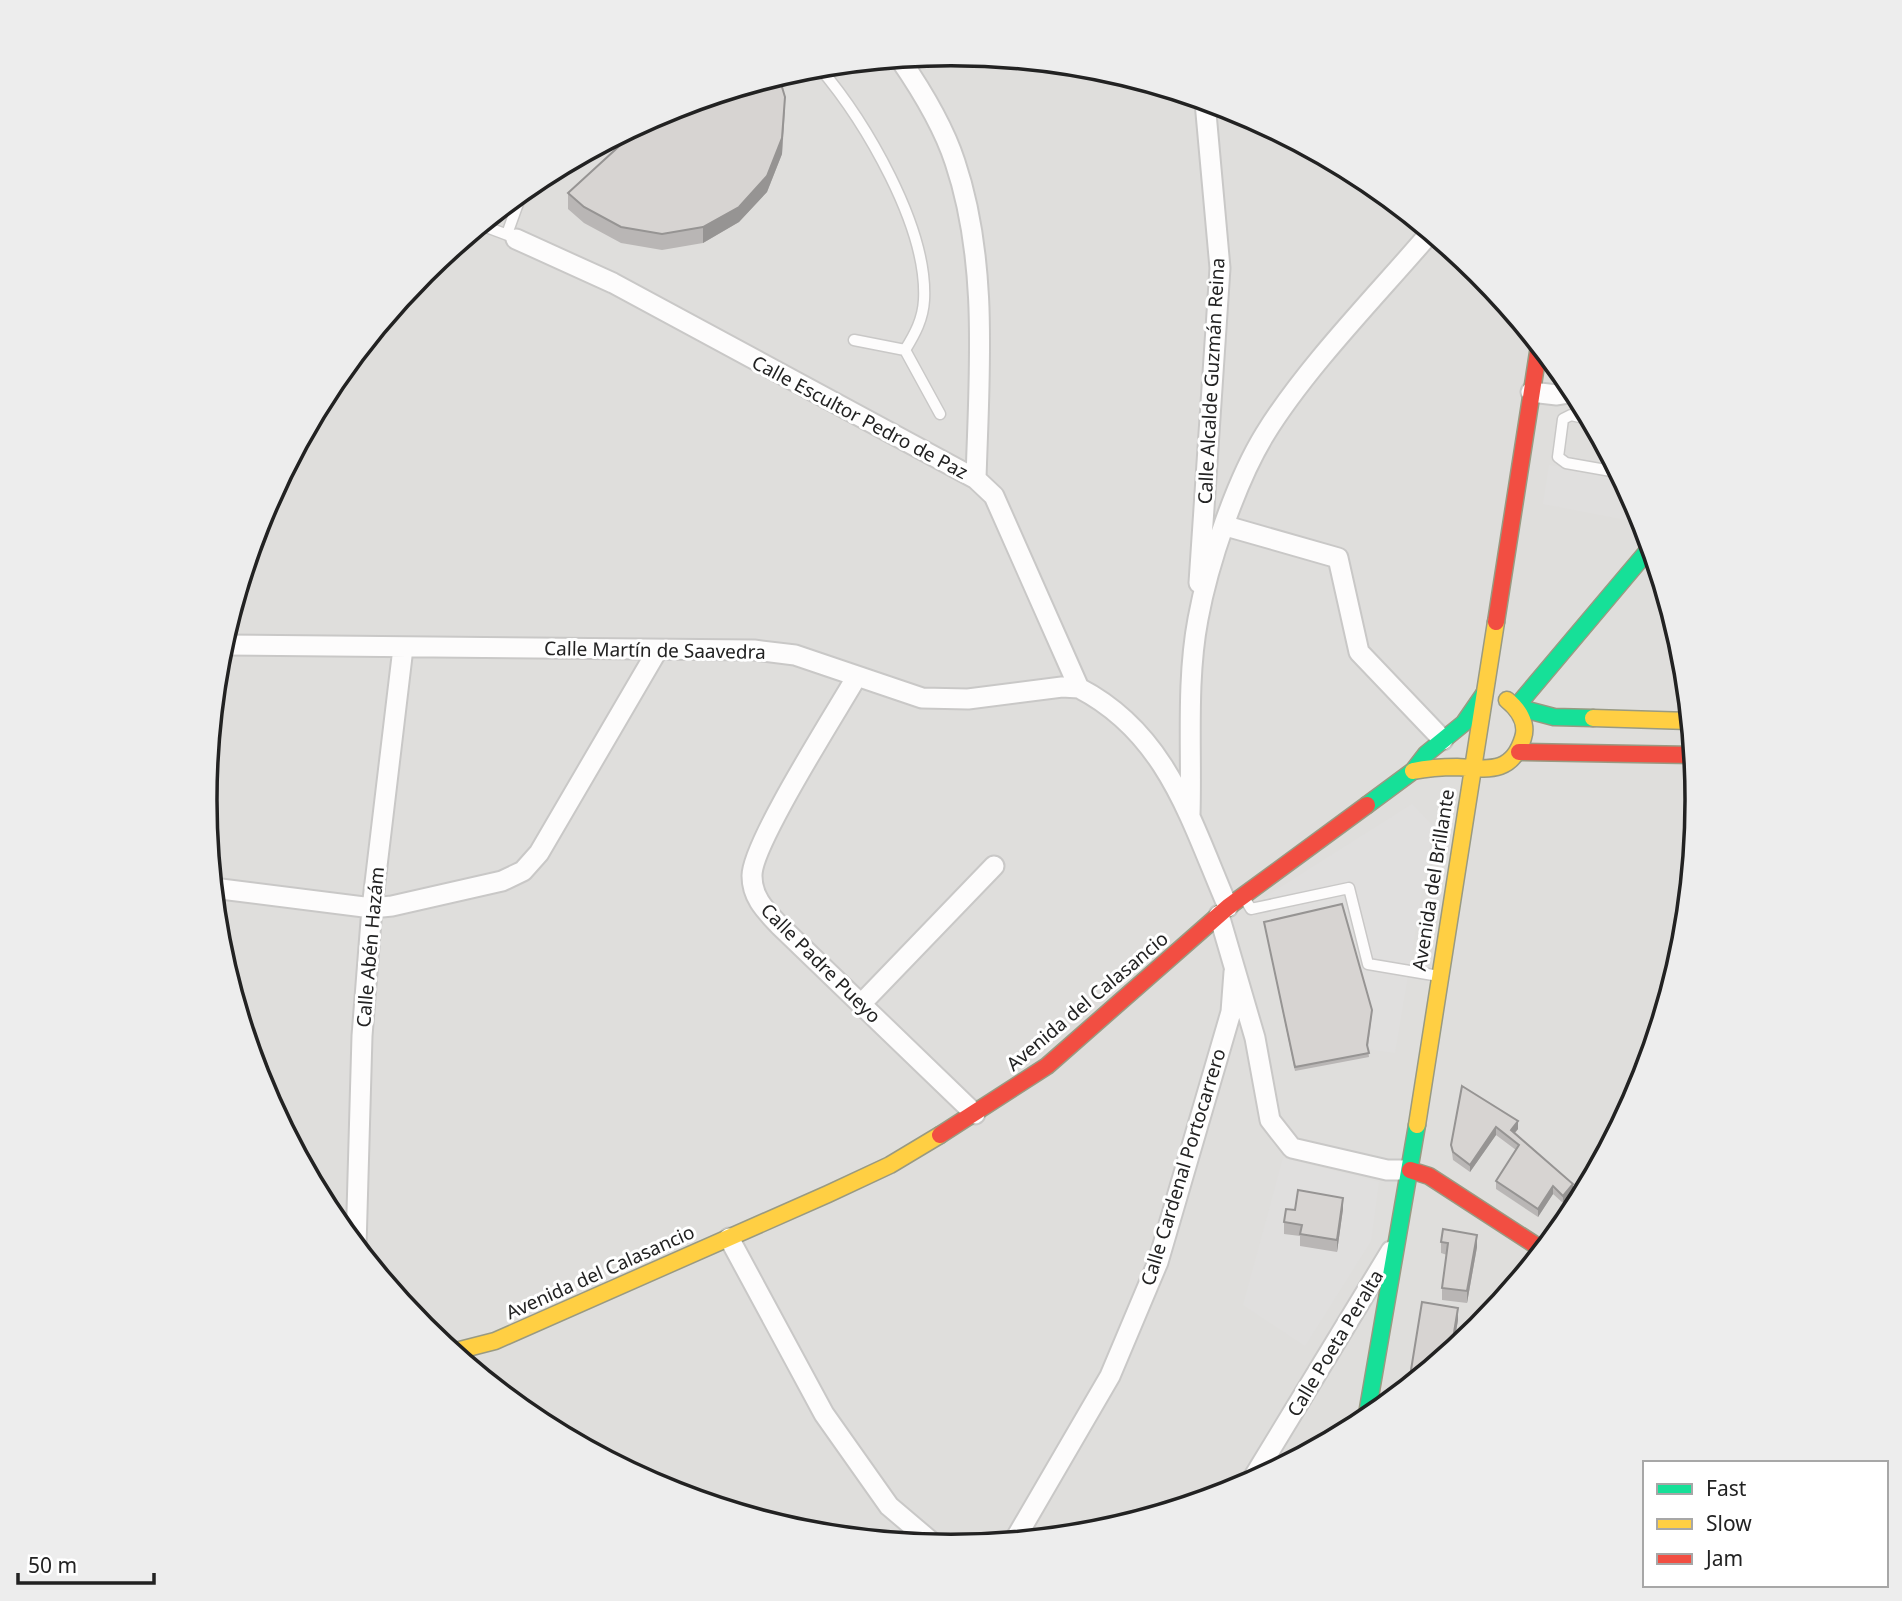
<svg xmlns="http://www.w3.org/2000/svg" width="1902" height="1601" viewBox="0 0 1902 1601" font-family="'Noto Sans',sans-serif">
<style>
.residential{fill:#dfdedc}
.parking{fill:#e0dfde}
.lines{fill:none;stroke-linecap:round;stroke-linejoin:round}
.lane-casing{stroke:#c9c8c7;stroke-width:13}
.street-casing{stroke:#c9c8c7;stroke-width:23}
.fast-casing{stroke:#999a82;stroke-width:19}
.slow-casing{stroke:#999a82;stroke-width:19}
.jam-casing{stroke:#999a82;stroke-width:19}
.lane{stroke:#fdfcfc;stroke-width:10}
.street{stroke:#fdfcfc;stroke-width:19}
.fast{stroke:#16e098;stroke-width:16}
.slow{stroke:#ffcf43;stroke-width:16}
.jam{stroke:#f24e42;stroke-width:16}
.wall{fill:#b9b6b5}
.shaded-wall{fill:#969493}
.building{fill:#d7d4d2;stroke:#969493;stroke-width:2}
.labels{text-anchor:middle;stroke-width:6;stroke-linejoin:round;paint-order:stroke}
.street-label{font-size:19px;fill:#222;stroke:#fff}
.rim{fill:none;stroke:#222;stroke-width:3.5}
</style>
<rect width="100%" height="100%" fill="#f0eeeb"/>
<path class="residential" d="M207 800a744 744 0 1 1 1488 0a744 744 0 1 1-1488 0Z"/>
<path class="parking" d="M 1549,465 L 1620,476 L 1632,499 L 1626,520 L 1543,504 Z
M 1412,804 L 1433,826 L 1395,1053 L 1367,1049 L 1372,1014 L 1272,923 L 1265,897 Z
M 1283,1158 L 1379,1182 L 1371,1241 L 1305,1346 L 1243,1305 Z"/>
<g class="lines">
<defs>
<path id="lane" d="M 819,67 C 865,121 928,227 924,300 C 923,319 915,334 905,350
M 519,201 L 554,171
M 481,225 L 513,237
M 507,234 L 521,195
M 854,340 L 905,350
M 905,350 L 940,414
M 1589,419 L 1571,415 L 1563,419 L 1558,457 L 1566,463 L 1617,472
M 1245,899 L 1251,909 L 1349,888 L 1368,964 L 1439,976"/>
<path id="street" d="M 900,59 C 922,91 943,125 955,162 C 989,263 979,375 976,479
M 516,239 L 613,283 L 976,479 L 994,496 L 1079,688 C 1168,734 1191,822 1228,907
M 1531,392 L 1557,395 L 1575,392
M 1226,526 L 1338,558 L 1359,652 L 1443,740
M 1199,583 L 1220,268 L 1205,102
M 222,645 L 754,650 L 795,655 L 922,698 L 968,699 L 1062,687 L 1079,688
M 857,676 C 837,711 751,845 752,876 C 752,898 766,911 780,926 L 975,1114
M 1190,815 C 1192,751 1186,682 1198,619 C 1208,564 1236,481 1265,434 C 1307,366 1377,295 1430,233
M 213,888 L 372,908 L 392,906 L 502,881 L 523,871 L 539,853 L 657,651
M 1219,915 L 1255,1038 L 1270,1120 L 1292,1148 L 1387,1170 L 1410,1170
M 1679,959 L 1686,915
M 862,1003 L 994,866
M 729,1238 L 824,1414 L 889,1506 L 935,1545
M 356,1247 L 362,1036 L 372,908 L 403,648
M 1250,1483 L 1391,1251
M 1014,1541 L 1110,1376 L 1158,1262 L 1231,1012 L 1234,972"/>
<path id="fast" d="M 1593,718 L 1554,717 L 1516,707 L 1650,548
M 1367,805 L 1413,771 L 1426,754 L 1464,723 L 1484,694
M 1366,1420 L 1417,1125"/>
<path id="slow" d="M 1593,718 L 1689,721
M 1413,771 C 1428,768 1442,767 1457,767 C 1488,769 1512,774 1523,738 C 1528,723 1518,709 1507,700
M 1417,1125 L 1496,622
M 452,1352 L 495,1341 L 828,1194 L 890,1165 L 940,1135"/>
<path id="jam" d="M 1496,622 L 1539,346
M 1519,752 L 1693,755
M 940,1135 L 1047,1066 L 1228,907 L 1367,805
M 1410,1170 L 1429,1176 L 1543,1250"/>
</defs>
<use href="#lane" class="lane-casing"/>
<use href="#street" class="street-casing"/>
<use href="#fast" class="fast-casing"/>
<use href="#slow" class="slow-casing"/>
<use href="#jam" class="jam-casing"/>
<use href="#lane" class="lane"/>
<use href="#street" class="street"/>
<use href="#fast" class="fast"/>
<use href="#slow" class="slow"/>
<use href="#jam" class="jam"/>
</g>
<path class="wall" d="M 666,111 L 785,112 L 782,154 L 767,192 L 739,222 L 703,243 L 662,250 L 621,243 L 584,223 L 568,209 L 568,193 L 636,131 L 635,128 Z
M 1264,922 L 1372,1014 L 1368,1047 L 1369,1057 L 1295,1071 Z
M 1462,1086 L 1518,1129 L 1515,1133 L 1573,1192 L 1563,1203 L 1553,1194 L 1538,1217 L 1496,1189 L 1496,1181 L 1516,1150 L 1496,1135 L 1470,1172 L 1453,1160 L 1451,1145 Z
M 1343,1209 L 1337,1252 L 1300,1246 L 1300,1236 L 1284,1234 L 1284,1222 L 1295,1210 Z
M 1441,1242 L 1477,1247 L 1467,1303 L 1442,1300 L 1442,1288 L 1447,1255 L 1441,1253 Z
M 1458,1320 L 1453,1349 L 1413,1382 L 1411,1382 L 1411,1370 Z"/>
<path class="shaded-wall" d="M 785,97 L 782,154 L 767,192 L 739,222 L 703,243 L 703,227 Z
M 1518,1121 L 1518,1129 L 1511,1137 L 1511,1130 Z
M 1496,1127 L 1496,1135 L 1470,1172 L 1470,1165 Z
M 1573,1184 L 1573,1192 L 1563,1203 L 1563,1196 Z
M 1553,1186 L 1553,1194 L 1538,1217 L 1538,1209 Z
M 1343,1198 L 1343,1209 L 1337,1252 L 1337,1240 Z
M 1477,1235 L 1477,1247 L 1467,1303 L 1467,1291 Z
M 1458,1308 L 1458,1320 L 1453,1349 L 1451,1351 Z"/>
<path class="building" d="M 779,77 L 785,97 L 782,138 L 767,176 L 739,207 L 703,227 L 662,234 L 621,227 L 584,207 L 568,193 L 639,128 L 638,126 L 666,111 Z
M 1342,904 L 1372,1010 L 1367,1045 L 1369,1053 L 1295,1067 L 1264,922 Z
M 1462,1086 L 1518,1121 L 1511,1130 L 1573,1184 L 1563,1196 L 1553,1186 L 1538,1209 L 1496,1181 L 1519,1145 L 1496,1127 L 1470,1165 L 1453,1152 L 1451,1145 Z
M 1298,1190 L 1343,1198 L 1337,1240 L 1300,1234 L 1302,1225 L 1284,1222 L 1286,1209 L 1295,1210 Z
M 1443,1229 L 1477,1235 L 1467,1291 L 1442,1288 L 1448,1243 L 1441,1242 Z
M 1422,1302 L 1458,1308 L 1451,1351 L 1424,1373 L 1411,1370 Z"/>
<g class="labels">
<g class="street-label">
<text transform="translate(1211 381) rotate(-87)" y="7">Calle Alcalde Guzmán Reina</text>
<text transform="translate(860 417) rotate(28)" y="7">Calle Escultor Pedro de Paz</text>
<text transform="translate(655 650) rotate(1)" y="7">Calle Martín de Saavedra</text>
<text transform="translate(1433 880) rotate(-81)" y="7">Avenida del Brillante</text>
<text transform="translate(370 947) rotate(-85)" y="7">Calle Abén Hazám</text>
<text transform="translate(821 963) rotate(45)" y="7">Calle Padre Pueyo</text>
<text transform="translate(1087 1001) rotate(-40)" y="7">Avenida del Calasancio</text>
<text transform="translate(1183 1167) rotate(-73)" y="7">Calle Cardenal Portocarrero</text>
<text transform="translate(600 1272) rotate(-24)" y="7">Avenida del Calasancio</text>
<text transform="translate(1335 1343) rotate(-59)" y="7">Calle Poeta Peralta</text>
</g>
</g>
<path d="M0 0H1902V1601H0ZM217 800a734 734 0 1 1 1468 0a734 734 0 1 1-1468 0Z" fill="#ededed" fill-rule="evenodd"/>
<path class="rim" d="M217 800a734 734 0 1 1 1468 0a734 734 0 1 1-1468 0Z"/>
<rect x="1643" y="1461" width="245" height="126" fill="#ffffff" stroke="#a7a7a7" stroke-width="2"/>
<rect x="1657" y="1484" width="35" height="10" fill="#16e098" stroke="#a7a7a7" stroke-width="2"/>
<text x="1706" y="1496" font-size="21" fill="#222222">Fast</text>
<rect x="1657" y="1519" width="35" height="10" fill="#ffcf43" stroke="#a7a7a7" stroke-width="2"/>
<text x="1706" y="1531" font-size="21" fill="#222222">Slow</text>
<rect x="1657" y="1554" width="35" height="10" fill="#f24e42" stroke="#a7a7a7" stroke-width="2"/>
<text x="1706" y="1566" font-size="21" fill="#222222">Jam</text>
<path d="M18 1573v10h136v-10" fill="none" stroke="#222222" stroke-width="3.5"/>
<text x="28" y="1573" font-size="21" fill="#222222" stroke="#ffffff" stroke-width="5" paint-order="stroke">50 m</text>
</svg>
